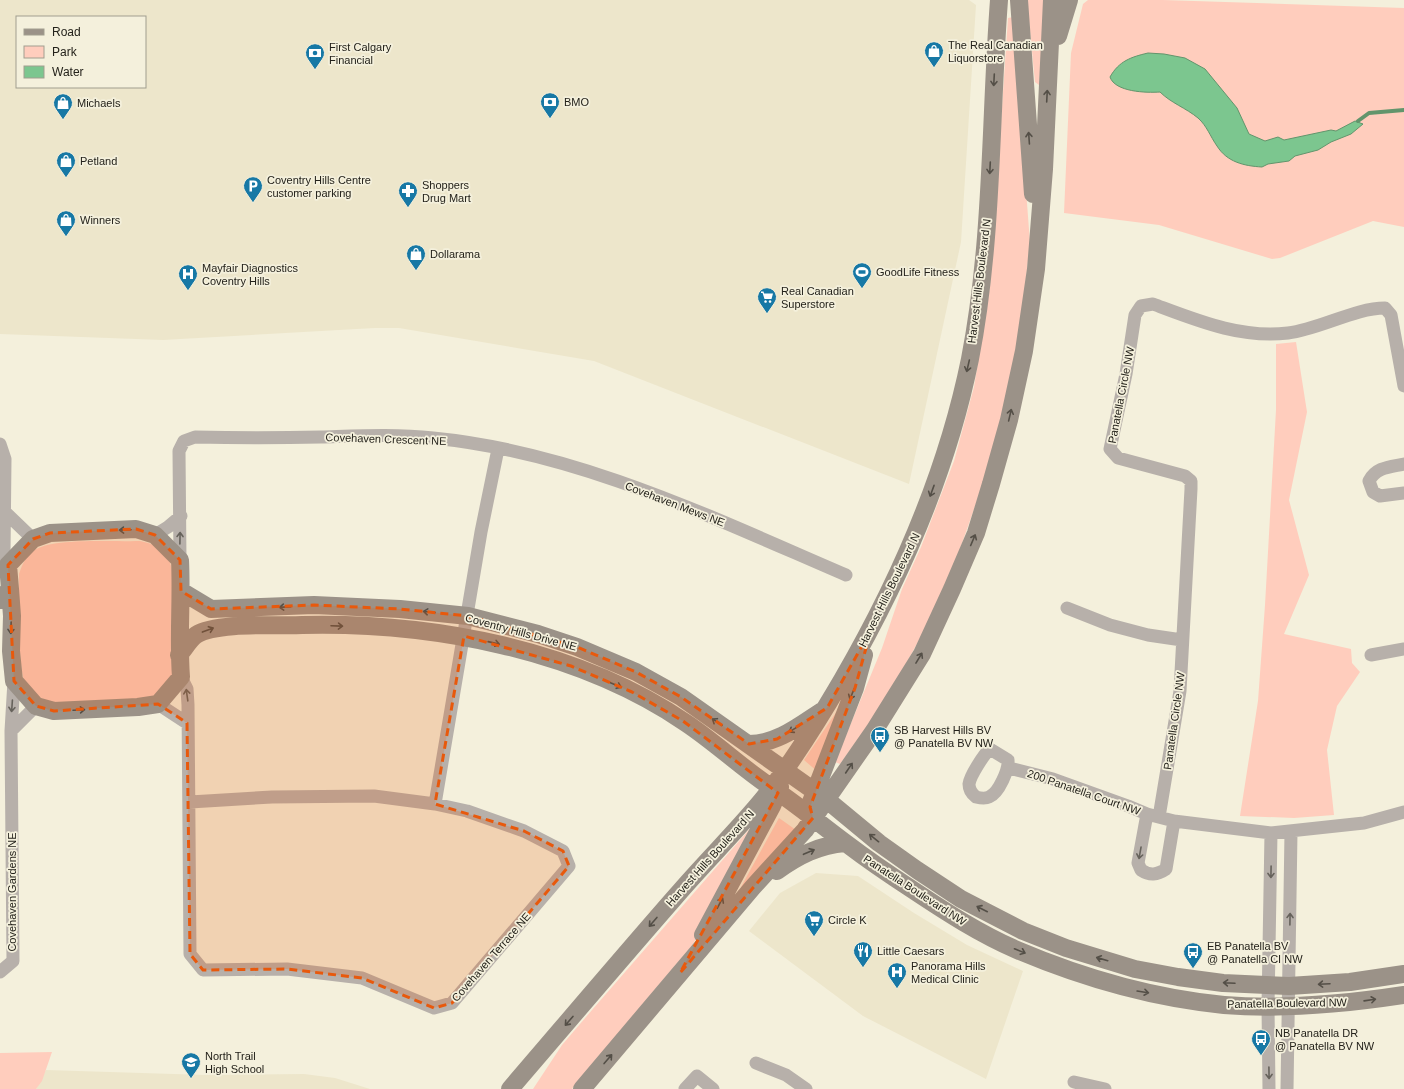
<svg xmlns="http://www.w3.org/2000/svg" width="1404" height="1089" viewBox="0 0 1404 1089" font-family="Arial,sans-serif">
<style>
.built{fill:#ede6cb;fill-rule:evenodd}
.green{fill:#ffcdbd}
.water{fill:#7cc68f;stroke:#62956c}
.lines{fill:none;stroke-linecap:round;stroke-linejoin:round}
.stream{stroke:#62956c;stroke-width:4}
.street{stroke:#b7b0aa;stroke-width:13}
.secondary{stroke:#9b9288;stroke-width:18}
.oneway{stroke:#544f47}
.oneway2{stroke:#66625b}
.marked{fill:#e8590c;fill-opacity:0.2;stroke:#e8590c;stroke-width:3;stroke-dasharray:8 5;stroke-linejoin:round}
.labels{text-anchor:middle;stroke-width:3.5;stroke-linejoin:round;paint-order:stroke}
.poi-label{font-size:11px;fill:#24221b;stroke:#f4f0dc;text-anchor:start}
.street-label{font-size:11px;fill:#24221b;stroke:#f4f0dc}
</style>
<rect width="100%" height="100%" fill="#f4f0dc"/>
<path class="built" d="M 0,0 L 969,0 L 976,5 L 961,242 L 909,484 L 594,361 L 399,328 L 375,328 L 163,340 L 0,334 ZM 17,17 L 145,17 L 145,87 L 17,87 Z
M 816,873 L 858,876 L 914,913 L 967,945 L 1023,971 L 986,1079 L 863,1016 L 749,931 L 780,893 Z
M 46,1070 L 206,1075 L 304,1074 L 335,1078 L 370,1089 L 36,1089 Z"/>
<path class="green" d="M 1027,0 L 1046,0 L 1039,85 L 1035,82 Z
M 1088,0 L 1163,0 L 1404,8 L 1404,227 L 1373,221 L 1280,258 L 1272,259 L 1159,225 L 1064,213 L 1071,53 L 1083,4 Z
M 1013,17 L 1030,243 L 1017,358 L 996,447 L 943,597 L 883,705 L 840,764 L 835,762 L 882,648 L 902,589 L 921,547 L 954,461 L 974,387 L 990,286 L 1008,18 Z
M 1296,342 L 1307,412 L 1289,500 L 1309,575 L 1284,634 L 1351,649 L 1352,663 L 1360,672 L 1337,706 L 1327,750 L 1334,815 L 1294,818 L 1240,816 L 1258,701 L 1265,605 L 1276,410 L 1276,344 Z
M 140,541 C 151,543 162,548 168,558 C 179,577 173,653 173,678 L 152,698 L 54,703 C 43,700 33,695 26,685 C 17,669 19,596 19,574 C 22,565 26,556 33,551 C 51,537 116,542 140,541 Z
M 837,711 L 818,772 L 804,760 Z
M 779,818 L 796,830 L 745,890 L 741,887 Z
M 753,825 L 757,829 L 693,944 L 572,1089 L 533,1089 L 562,1045 L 592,1010 Z
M 52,1052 L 42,1081 L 36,1089 L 0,1089 L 0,1053 Z"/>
<path class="water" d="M 1148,53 L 1164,54 L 1185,58 L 1205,69 L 1237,108 L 1249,134 L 1265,141 L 1278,137 L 1284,140 L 1331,130 L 1336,131 L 1355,121 L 1363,124 L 1351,134 L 1331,142 L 1318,150 L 1295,156 L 1289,161 L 1268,164 L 1262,167 C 1244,166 1227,162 1217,146 C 1210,136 1207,126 1198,118 C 1186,108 1171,103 1160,92 C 1146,93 1115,92 1110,77 C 1119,61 1131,57 1148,53 Z"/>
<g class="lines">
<path class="stream" d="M 1358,121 L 1369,113 L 1404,110"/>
<path class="street" d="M 0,444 L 5,459 L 4,553 L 8,565
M 1404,464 C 1390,467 1376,467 1369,481 L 1373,492 L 1380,496 L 1404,493
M 5,512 L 33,539
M 155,535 L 168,527 L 181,516
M 180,560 L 179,451 L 184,441 L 195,437 C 237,438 279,438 321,437 C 358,436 396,434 433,438 C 578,452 713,518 846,575
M 1067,608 L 1110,625 L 1148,635 L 1182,640
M 1371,655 L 1404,649
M 181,677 L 187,689 L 188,705 L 190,954 L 203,970 L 287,969 L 362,978 L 434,1008 L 452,1003 L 569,866 L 563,851 L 524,831 L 467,811 L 435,804 L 374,796 L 272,797 L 190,802
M 158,704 L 187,723
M 11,731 L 36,706
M 990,749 L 1008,760 C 1009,769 999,793 989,797 C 985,799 980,798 976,797 C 972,794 969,790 969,784 C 970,776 984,754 990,749 Z
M 1009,768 L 1053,779 L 1128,806 L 1147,814 L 1174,821 L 1271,833 L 1364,823 L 1404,812
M 435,804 L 481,532 L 498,449
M 1147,814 L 1138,863 L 1141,870 C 1150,876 1157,875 1166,869 L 1174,821
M 1159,817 L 1180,691 L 1191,489 L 1191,481 L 1185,476 L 1118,458 L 1110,449 L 1126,374 L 1135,315 L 1141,306 L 1153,304 C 1196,320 1241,339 1288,333 C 1320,329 1355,308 1385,308 L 1391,315 L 1404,386
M 0,972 L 13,961 L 11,731 L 14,681
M 756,1063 L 786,1075 L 806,1089
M 1074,1082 L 1105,1089
M 685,1089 L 697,1076 L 713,1089
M 1269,1089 L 1268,1006 L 1271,833
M 1287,1089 L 1291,832"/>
<path class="secondary" d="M 1019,0 L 1033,194
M 1058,36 L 1069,0
M 181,591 L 211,609 L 314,605 L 400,609 L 468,616 L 538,634 L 577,647 L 636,672 L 681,697 L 827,800 L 879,843 L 917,870 L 961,899 L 1023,931 L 1066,948 L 1135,969 L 1178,977 L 1223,983 L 1289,986 L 1350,982 L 1404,974
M 0,600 L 10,589 L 8,565 L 33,539 L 50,533 L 136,529 L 155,535 L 180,560 C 182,599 178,638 181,677 L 158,704 L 138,707 L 54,711 L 36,706 L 14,681 L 11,651 L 12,616 L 10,589
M 179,655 C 185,648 190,639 196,635 C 216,622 277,626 302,625 C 432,622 577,649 686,723 C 716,743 742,768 772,788 C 798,805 821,825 847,844 C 868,860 890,875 913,890 C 946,912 980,934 1017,950 C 1083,978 1153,998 1224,1005 C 1284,1010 1345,1004 1404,995
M 749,744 C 777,744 799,726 822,711
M 811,802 L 855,688 L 864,655
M 777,871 C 798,856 819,845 845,843
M 703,935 L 772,806 L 780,787
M 510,1089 C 565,1025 620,960 676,896 C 704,863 736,832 763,799 C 793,762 818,721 842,680 C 900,580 947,472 970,359 C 993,241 990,120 999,0
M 582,1089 L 753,887 L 805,830 L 874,731 L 922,654 L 952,589 L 976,533 L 991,484 L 1009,420 L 1024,351 L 1036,269 L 1044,169 L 1052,0"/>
</g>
<defs><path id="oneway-shaft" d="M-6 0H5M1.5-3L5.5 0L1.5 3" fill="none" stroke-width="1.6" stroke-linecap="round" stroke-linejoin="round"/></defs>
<g class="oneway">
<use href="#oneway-shaft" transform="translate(994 80) rotate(93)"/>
<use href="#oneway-shaft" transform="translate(1047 96) rotate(-87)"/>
<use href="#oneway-shaft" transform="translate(1029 138) rotate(-94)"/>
<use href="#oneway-shaft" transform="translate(990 168) rotate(93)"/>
<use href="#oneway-shaft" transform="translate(968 366) rotate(103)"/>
<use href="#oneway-shaft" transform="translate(1010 415) rotate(-77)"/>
<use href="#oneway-shaft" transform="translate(932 491) rotate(110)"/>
<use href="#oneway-shaft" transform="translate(125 530) rotate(178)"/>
<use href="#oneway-shaft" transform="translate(973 540) rotate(-67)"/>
<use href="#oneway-shaft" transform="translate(285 607) rotate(176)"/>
<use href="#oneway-shaft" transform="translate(429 612) rotate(-174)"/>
<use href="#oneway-shaft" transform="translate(337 626) rotate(2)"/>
<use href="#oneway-shaft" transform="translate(11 628) rotate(92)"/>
<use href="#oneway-shaft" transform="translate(208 630) rotate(-20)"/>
<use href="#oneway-shaft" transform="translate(494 643) rotate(13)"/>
<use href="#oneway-shaft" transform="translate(919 658) rotate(-59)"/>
<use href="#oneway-shaft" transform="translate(616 685) rotate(23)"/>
<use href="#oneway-shaft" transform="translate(852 694) rotate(112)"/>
<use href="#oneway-shaft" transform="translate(79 710) rotate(-3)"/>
<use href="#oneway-shaft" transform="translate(717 722) rotate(-146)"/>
<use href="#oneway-shaft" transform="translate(794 729) rotate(148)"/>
<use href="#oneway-shaft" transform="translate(849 768) rotate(-56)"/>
<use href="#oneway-shaft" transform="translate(874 838) rotate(-141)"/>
<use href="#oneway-shaft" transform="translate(809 852) rotate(-23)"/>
<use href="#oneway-shaft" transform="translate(720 903) rotate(-62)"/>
<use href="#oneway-shaft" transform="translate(982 909) rotate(-153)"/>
<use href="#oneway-shaft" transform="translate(653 922) rotate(131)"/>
<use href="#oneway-shaft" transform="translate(1020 951) rotate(22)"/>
<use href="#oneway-shaft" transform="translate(1102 959) rotate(-164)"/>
<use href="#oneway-shaft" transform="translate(1229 983) rotate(-177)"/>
<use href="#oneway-shaft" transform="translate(1324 984) rotate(177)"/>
<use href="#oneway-shaft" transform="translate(1143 992) rotate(9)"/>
<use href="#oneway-shaft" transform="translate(1370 1000) rotate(-8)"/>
<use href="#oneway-shaft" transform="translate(569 1021) rotate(131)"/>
<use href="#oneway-shaft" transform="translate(608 1059) rotate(-49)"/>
</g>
<g class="oneway2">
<use href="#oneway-shaft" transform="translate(180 538) rotate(-89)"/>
<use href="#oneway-shaft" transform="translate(187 695) rotate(-98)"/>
<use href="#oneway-shaft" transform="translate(12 706) rotate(94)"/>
<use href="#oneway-shaft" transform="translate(1140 853) rotate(100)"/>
<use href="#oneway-shaft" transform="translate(1271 872) rotate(91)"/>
<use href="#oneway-shaft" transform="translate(1290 919) rotate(-89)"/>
<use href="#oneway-shaft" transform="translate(1269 1073) rotate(89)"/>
</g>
<path class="marked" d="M 136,529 L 155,535 L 180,560 L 181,591 L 211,609 L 314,605 L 400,609 L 468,616 L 577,647 L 636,672 L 681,697 L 749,744 L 777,739 L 827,708 L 871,630 L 855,688 L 810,807 L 813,818 L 680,973 L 778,793 L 683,721 L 632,692 L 571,666 L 464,636 L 435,804 L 524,831 L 563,851 L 569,866 L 452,1003 L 434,1008 L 362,978 L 287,969 L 203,970 L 190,954 L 187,723 L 158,704 L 54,711 L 36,706 L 14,681 L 8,565 L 33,539 L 50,533 Z"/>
<defs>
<symbol id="shop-pin" viewBox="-11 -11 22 30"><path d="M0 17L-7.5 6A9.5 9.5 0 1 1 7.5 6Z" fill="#1778a5" stroke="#f4f0dc"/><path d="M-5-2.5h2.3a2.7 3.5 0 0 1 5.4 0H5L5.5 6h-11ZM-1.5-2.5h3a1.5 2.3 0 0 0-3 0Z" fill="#fff"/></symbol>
<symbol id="bank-pin" viewBox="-11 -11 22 30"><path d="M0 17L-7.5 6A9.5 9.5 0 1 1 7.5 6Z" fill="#1778a5" stroke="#f4f0dc"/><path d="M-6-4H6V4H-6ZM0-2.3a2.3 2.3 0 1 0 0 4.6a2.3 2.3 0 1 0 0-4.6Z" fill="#fff"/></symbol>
<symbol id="parking-pin" viewBox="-11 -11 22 30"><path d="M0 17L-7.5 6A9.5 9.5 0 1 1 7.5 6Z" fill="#1778a5" stroke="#f4f0dc"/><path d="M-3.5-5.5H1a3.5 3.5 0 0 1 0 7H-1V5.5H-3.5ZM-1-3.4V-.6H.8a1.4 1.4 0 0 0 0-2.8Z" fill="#fff"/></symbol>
<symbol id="pharmacy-pin" viewBox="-11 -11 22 30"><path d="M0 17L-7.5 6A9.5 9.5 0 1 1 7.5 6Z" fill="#1778a5" stroke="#f4f0dc"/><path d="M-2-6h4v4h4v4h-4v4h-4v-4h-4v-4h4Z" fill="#fff"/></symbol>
<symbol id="stadium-pin" viewBox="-11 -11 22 30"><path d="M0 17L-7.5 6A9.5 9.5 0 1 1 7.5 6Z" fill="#1778a5" stroke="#f4f0dc"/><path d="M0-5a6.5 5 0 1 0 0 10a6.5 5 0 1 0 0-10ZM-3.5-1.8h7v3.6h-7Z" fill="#fff"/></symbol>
<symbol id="hospital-pin" viewBox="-11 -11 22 30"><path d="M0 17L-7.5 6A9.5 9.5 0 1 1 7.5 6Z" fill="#1778a5" stroke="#f4f0dc"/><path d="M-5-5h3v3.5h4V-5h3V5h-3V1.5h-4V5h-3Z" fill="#fff"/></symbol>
<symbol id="supermarket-pin" viewBox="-11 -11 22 30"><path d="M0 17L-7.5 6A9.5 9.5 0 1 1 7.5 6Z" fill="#1778a5" stroke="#f4f0dc"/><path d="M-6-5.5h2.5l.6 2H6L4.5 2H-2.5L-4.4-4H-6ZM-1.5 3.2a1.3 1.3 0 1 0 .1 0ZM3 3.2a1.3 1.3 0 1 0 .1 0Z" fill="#fff"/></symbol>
<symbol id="bus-pin" viewBox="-11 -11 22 30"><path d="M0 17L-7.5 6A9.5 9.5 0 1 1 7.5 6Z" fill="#1778a5" stroke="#f4f0dc"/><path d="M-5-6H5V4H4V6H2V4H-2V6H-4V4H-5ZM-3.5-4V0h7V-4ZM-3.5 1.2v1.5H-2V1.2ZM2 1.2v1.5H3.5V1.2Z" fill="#fff"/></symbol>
<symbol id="restaurant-pin" viewBox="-11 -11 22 30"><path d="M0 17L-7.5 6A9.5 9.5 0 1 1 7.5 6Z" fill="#1778a5" stroke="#f4f0dc"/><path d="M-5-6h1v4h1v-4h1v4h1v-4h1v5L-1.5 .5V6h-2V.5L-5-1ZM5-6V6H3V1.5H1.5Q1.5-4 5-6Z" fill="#fff"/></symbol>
<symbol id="school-pin" viewBox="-11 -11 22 30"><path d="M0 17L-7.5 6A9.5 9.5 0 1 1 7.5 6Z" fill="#1778a5" stroke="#f4f0dc"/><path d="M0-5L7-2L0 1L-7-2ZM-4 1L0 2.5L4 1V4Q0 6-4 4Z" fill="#fff"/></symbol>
</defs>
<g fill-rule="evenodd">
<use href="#shop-pin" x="923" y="40" width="22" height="30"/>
<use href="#bank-pin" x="304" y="42" width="22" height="30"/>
<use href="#bank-pin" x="539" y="91" width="22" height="30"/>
<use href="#shop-pin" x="52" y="92" width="22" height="30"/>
<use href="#shop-pin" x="55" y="150" width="22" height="30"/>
<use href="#parking-pin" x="242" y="175" width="22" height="30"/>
<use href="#pharmacy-pin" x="397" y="180" width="22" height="30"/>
<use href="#shop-pin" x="55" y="209" width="22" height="30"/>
<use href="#shop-pin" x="405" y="243" width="22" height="30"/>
<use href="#stadium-pin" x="851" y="261" width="22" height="30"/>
<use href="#hospital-pin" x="177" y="263" width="22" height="30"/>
<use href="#supermarket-pin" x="756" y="286" width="22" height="30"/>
<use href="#bus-pin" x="869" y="725" width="22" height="30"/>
<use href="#supermarket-pin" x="803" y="909" width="22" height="30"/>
<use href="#restaurant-pin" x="852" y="940" width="22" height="30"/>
<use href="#bus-pin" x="1182" y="941" width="22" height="30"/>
<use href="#hospital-pin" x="886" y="961" width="22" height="30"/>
<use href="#bus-pin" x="1250" y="1028" width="22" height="30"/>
<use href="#school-pin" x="180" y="1051" width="22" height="30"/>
</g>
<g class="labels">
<g class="poi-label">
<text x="948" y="49">The Real Canadian<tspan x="948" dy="13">Liquorstore</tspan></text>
<text x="329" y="51">First Calgary<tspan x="329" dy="13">Financial</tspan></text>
<text x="564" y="106">BMO</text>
<text x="77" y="107">Michaels</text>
<text x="80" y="165">Petland</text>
<text x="267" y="184">Coventry Hills Centre<tspan x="267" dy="13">customer parking</tspan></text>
<text x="422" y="189">Shoppers<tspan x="422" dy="13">Drug Mart</tspan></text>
<text x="80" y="224">Winners</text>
<text x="430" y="258">Dollarama</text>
<text x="202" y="272">Mayfair Diagnostics<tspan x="202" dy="13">Coventry Hills</tspan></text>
<text x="876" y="276">GoodLife Fitness</text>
<text x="781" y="295">Real Canadian<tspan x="781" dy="13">Superstore</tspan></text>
<text x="894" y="734">SB Harvest Hills BV<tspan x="894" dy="13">@ Panatella BV NW</tspan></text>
<text x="828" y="924">Circle K</text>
<text x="1207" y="950">EB Panatella BV<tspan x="1207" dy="13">@ Panatella CI NW</tspan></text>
<text x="877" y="955">Little Caesars</text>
<text x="911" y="970">Panorama Hills<tspan x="911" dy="13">Medical Clinic</tspan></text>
<text x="1275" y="1037">NB Panatella DR<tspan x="1275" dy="13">@ Panatella BV NW</tspan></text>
<text x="205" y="1060">North Trail<tspan x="205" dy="13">High School</tspan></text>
</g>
<g class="street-label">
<text transform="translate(979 281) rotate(-83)" y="4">Harvest Hills Boulevard N</text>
<text transform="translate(1121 395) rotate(-79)" y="4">Panatella Circle NW</text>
<text transform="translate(386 439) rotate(2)" y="4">Covehaven Crescent NE</text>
<text transform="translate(675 504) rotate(21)" y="4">Covehaven Mews NE</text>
<text transform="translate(889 590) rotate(-64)" y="4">Harvest Hills Boulevard N</text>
<text transform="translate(521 632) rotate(15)" y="4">Coventry Hills Drive NE</text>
<text transform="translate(1174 721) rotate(-82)" y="4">Panatella Circle NW</text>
<text transform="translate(1084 792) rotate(19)" y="4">200 Panatella Court NW</text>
<text transform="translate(710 858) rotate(-48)" y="4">Harvest Hills Boulevard N</text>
<text transform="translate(915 890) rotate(33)" y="4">Panatella Boulevard NW</text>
<text transform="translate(12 892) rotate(-90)" y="4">Covehaven Gardens NE</text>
<text transform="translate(491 957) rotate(-49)" y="4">Covehaven Terrace NE</text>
<text transform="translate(1287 1003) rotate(-1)" y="4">Panatella Boulevard NW</text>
</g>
</g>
<rect x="16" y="16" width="130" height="72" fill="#f4f0dc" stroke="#a19e8f"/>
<rect x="24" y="29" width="20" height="6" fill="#9b9288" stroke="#a19e8f"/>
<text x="52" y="36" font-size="12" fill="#24221b">Road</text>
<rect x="24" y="46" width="20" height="12" fill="#ffcdbd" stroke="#a19e8f"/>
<text x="52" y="56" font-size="12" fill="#24221b">Park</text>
<rect x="24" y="66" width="20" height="12" fill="#7cc68f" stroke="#a19e8f"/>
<text x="52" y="76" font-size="12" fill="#24221b">Water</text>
</svg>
